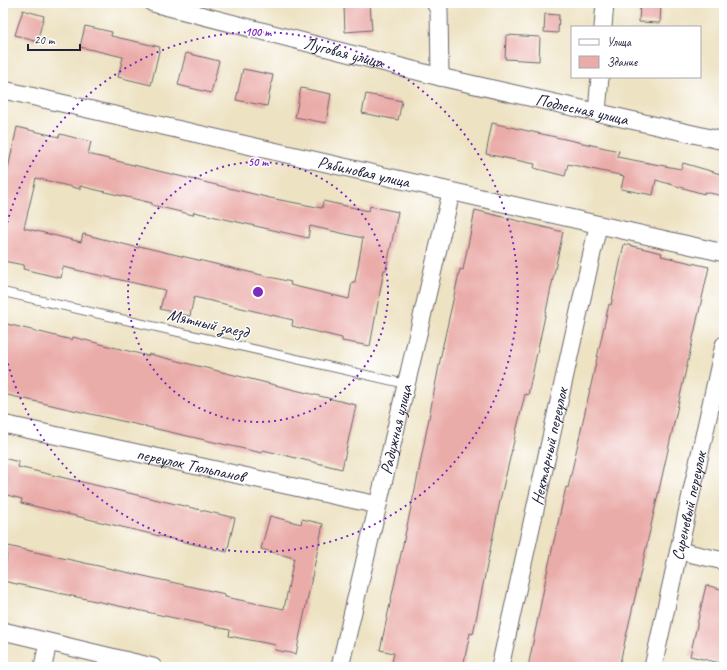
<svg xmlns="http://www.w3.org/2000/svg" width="727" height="670" viewBox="0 0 727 670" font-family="Caveat,sans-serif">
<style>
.building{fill:#eaaca9;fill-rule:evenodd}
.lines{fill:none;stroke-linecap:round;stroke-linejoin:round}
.lane-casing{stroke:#69656a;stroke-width:10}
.street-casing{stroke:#69656a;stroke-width:19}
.lane{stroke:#fff;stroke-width:8}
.street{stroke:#fff;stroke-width:17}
.ring{fill:none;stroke:#7b2cbf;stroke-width:2;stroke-dasharray:2 4}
.labels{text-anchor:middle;stroke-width:3;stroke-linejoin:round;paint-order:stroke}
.street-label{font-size:17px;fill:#22223b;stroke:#fff}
.centre{fill:#7b2cbf;stroke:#fff;stroke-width:2}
.ring-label{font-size:12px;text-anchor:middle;font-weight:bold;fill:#7b2cbf;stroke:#fff;stroke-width:3;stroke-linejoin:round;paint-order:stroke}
</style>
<rect width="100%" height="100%" fill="#fff"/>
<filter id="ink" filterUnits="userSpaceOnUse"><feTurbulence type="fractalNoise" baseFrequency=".025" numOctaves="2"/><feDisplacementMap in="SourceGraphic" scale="8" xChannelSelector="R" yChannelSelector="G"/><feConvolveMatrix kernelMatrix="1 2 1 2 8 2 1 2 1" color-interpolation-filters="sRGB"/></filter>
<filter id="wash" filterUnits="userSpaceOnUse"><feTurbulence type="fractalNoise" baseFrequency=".012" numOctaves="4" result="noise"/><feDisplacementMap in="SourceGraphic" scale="16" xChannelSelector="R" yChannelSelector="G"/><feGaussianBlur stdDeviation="0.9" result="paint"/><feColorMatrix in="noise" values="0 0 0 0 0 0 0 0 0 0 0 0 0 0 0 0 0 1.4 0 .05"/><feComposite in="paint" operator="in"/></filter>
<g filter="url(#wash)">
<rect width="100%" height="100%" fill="#ede2c2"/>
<g id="blocks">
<path class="building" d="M 640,3 L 661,3 L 660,23 L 639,22 Z
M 370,4 L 372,30 L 345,32 L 344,6 Z
M 23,10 L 44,16 L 37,42 L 15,35 Z
M 545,14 L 559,15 L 558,33 L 544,32 Z
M 85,26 L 112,32 L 111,36 L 160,47 L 151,85 L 118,77 L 123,57 L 80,47 Z
M 506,35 L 540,37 L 539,61 L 505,59 Z
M 186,53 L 219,61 L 211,93 L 178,85 Z
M 243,69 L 273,75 L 267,106 L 236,100 Z
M 301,88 L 331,94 L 326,123 L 295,117 Z
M 366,94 L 402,101 L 398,120 L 362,113 Z
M 492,123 L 619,151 L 617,157 L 681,169 L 683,163 L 724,175 L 724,196 L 704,192 L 704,194 L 656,180 L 653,195 L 621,189 L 624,176 L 568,164 L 565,176 L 534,168 L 535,164 L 486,154 Z
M 17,127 L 59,137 L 60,134 L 91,142 L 88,154 L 270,198 L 322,208 L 323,201 L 369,211 L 370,206 L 398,212 L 386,270 L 384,270 L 370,346 L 342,341 L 342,338 L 292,326 L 293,320 L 194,297 L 190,316 L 160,309 L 165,290 L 63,267 L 61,278 L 23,269 L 24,265 L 3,261 L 3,192 ZM 36,178 L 80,189 L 80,186 L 152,203 L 152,205 L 193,215 L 194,212 L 308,238 L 310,226 L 363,238 L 355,282 L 352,282 L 349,299 L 290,285 L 291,282 L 139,246 L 139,248 L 83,234 L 81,242 L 24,228 Z
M 475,210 L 563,232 L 528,395 L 525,394 L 501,496 L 473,634 L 470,633 L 463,667 L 391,667 L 394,653 L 380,650 L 417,480 L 443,345 L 460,269 L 463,270 Z
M 624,244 L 662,253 L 661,256 L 709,267 L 633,606 L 619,667 L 594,661 L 593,667 L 528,667 L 548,568 L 566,487 L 568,488 L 609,304 L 611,305 Z
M 3,323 L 72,340 L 73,337 L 148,356 L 149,354 L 356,405 L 342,469 L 263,450 L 262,453 L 3,394 Z
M 3,458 L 19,462 L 18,467 L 235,518 L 227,552 L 21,503 L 22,499 L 3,494 Z
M 270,516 L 301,524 L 302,519 L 323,524 L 296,654 L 275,650 L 276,645 L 229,636 L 230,630 L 3,581 L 8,546 L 225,594 L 225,597 L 284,609 L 294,558 L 261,549 Z
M 706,585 L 724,590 L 724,664 L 690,656 Z"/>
</g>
</g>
<g filter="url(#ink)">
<use href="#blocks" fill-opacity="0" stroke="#69656a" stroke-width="1"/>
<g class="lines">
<defs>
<path id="lane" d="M 3,292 L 406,384"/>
<g id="street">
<path id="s1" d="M 153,3 L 440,77 L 724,141"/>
<path d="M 435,3 L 439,10 L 440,77"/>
<path d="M 603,27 L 605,3"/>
<path id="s2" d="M 3,93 L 4,90 L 724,253"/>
<path d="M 597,112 L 600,77"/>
<path id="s3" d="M 3,424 L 378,505"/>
<path d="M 679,551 L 724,561"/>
<path d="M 3,631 L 153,667"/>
<path d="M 43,667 L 48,642"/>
<path id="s4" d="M 340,667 L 451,193"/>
<path id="s5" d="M 500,667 L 598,226"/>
<path id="s6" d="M 653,667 L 724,345"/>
</g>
</defs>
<use href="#lane" class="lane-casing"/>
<use href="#street" class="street-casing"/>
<use href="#lane" class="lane"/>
<use href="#street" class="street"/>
</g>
</g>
<g class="ring">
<circle cx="258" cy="292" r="130"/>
<path d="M3 240A260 260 0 1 1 3 344"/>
</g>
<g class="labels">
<g class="street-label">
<text dy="6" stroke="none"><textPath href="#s1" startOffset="197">Луговая улица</textPath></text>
<text dy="6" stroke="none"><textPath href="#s1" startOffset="442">Подлесная улица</textPath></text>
<text dy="6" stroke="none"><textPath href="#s2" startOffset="372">Рябиновая улица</textPath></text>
<text transform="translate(208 323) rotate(13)" y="6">Мятный заезд</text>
<text dy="6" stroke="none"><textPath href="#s4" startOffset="244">Радужная улица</textPath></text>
<text dy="6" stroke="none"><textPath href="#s5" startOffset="226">Нектарный переулок</textPath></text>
<text dy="6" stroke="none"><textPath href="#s3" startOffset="192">переулок Тюльпанов</textPath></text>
<text dy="6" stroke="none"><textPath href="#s6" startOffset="165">Сиреневый переулок</textPath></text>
</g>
</g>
<circle cx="258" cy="292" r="6" class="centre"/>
<g class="ring-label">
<text x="258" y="36">100 m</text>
<text x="258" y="166">50 m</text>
</g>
<rect width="727" height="670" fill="none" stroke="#fff" stroke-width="16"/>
<rect x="571" y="26" width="130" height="52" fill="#ffffff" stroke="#a7a7b1"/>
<rect x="579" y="39" width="20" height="6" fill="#ffffff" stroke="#a7a7b1"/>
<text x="607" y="46" font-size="12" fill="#22223b">Улица</text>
<rect x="579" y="56" width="20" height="12" fill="#eaaca9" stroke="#a7a7b1"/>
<text x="607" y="66" font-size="12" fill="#22223b">Здание</text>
<path d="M28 44v6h52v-6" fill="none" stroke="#22223b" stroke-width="2"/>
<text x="34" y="44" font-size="12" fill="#22223b" stroke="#ffffff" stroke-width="3" paint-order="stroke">20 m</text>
</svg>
